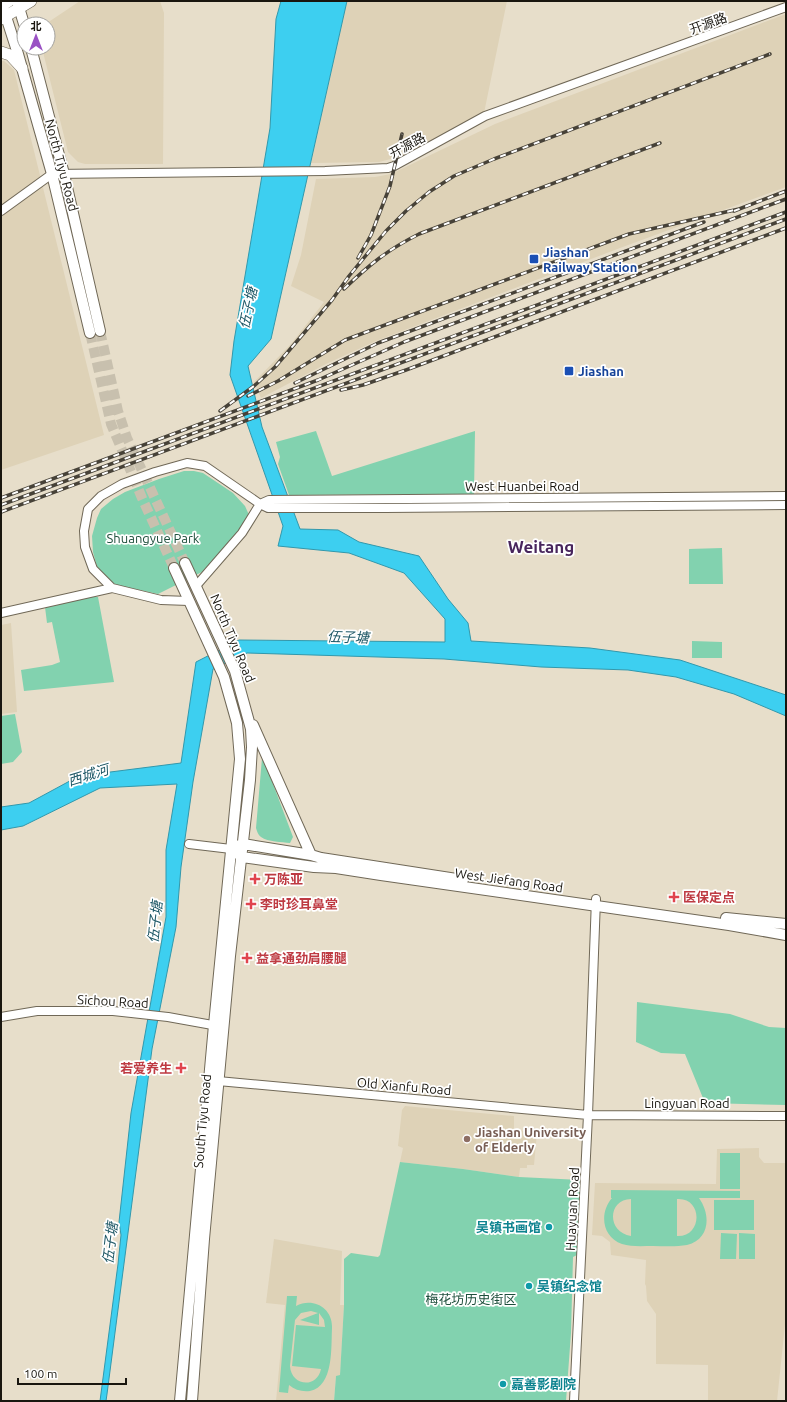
<svg xmlns="http://www.w3.org/2000/svg" width="787" height="1402" viewBox="0 0 787 1402" font-family="Ubuntu,'Noto Sans SC',sans-serif">
<style>
.built{fill:#ded2b7}
.green{fill:#82d2af;fill-rule:evenodd}
.water{fill:#3dcff0;stroke:#3298ac}
.lines{fill:none;stroke-linecap:round;stroke-linejoin:round}
.major-tunnel{stroke:#c8c0ae;stroke-width:10;stroke-dasharray:10 5;stroke-linecap:butt}
.minor-casing{stroke:#706857;stroke-width:10}
.major-casing{stroke:#706857;stroke-width:12}
.highway-casing{stroke:#706857;stroke-width:12}
.minor{stroke:#fff;stroke-width:8}
.major{stroke:#fff;stroke-width:10}
.highway{stroke:#fff;stroke-width:11}
.rail-casing{stroke:#474238;stroke-width:3.5}
.rail{stroke:#fff;stroke-width:2;stroke-dasharray:6;stroke-linecap:butt}
.transit-dot{fill:#1a4fb4;stroke:#fff;stroke-width:1.5}
.health-dot{fill:#e0444e;stroke:#fff;stroke-width:1.5}
.education-dot{fill:#8d6e63;stroke:#fff;stroke-width:1.5}
.culture-dot{fill:#0f9aa8;stroke:#fff;stroke-width:1.5}
.labels{text-anchor:middle;stroke-width:3.5;stroke-linejoin:round;paint-order:stroke}
.street-label{font-size:13px;fill:#19160f;stroke:#fff}
.transit-label{font-size:13px;font-weight:bold;fill:#164399;stroke:#fff;text-anchor:start}
.park-label{font-size:13px;fill:#1e4f3c;stroke:#fff}
.health-label{font-size:13px;font-weight:bold;fill:#be3a42;stroke:#fff;text-anchor:start}
.education-label{font-size:13px;font-weight:bold;fill:#785e54;stroke:#fff;text-anchor:start}
.culture-label{font-size:13px;font-weight:bold;fill:#0d838f;stroke:#fff;text-anchor:start}
.water-label{font-size:14px;font-style:italic;fill:#215a68;stroke:#fff}
.district-label{font-size:17px;font-weight:bold;fill:#48255c;stroke:#fff}
</style>
<rect width="100%" height="100%" fill="#e7deca"/>
<path class="built" d="M 80,1 L 160,1 L 164,13 L 163,164 L 85,164 L 78,162 L 68,152 L 42,48 L 48,48 L 48,24 L 46,24 L 47,23 Z
M 347,1 L 507,1 L 484,113 L 406,155 L 379,162 L 311,163 Z
M 786,14 L 786,187 L 620,248 L 376,341 L 326,364 L 261,398 L 254,382 L 291,344 L 324,302 L 291,286 L 301,255 L 316,179 L 375,177 L 391,174 L 495,124 Z
M 1,61 L 4,61 L 14,70 L 104,435 L 1,470 Z
M 11,623 L 17,712 L 1,714 L 1,625 Z
M 405,1106 L 514,1116 L 514,1130 L 537,1132 L 534,1165 L 527,1165 L 527,1168 L 520,1168 L 519,1177 L 463,1169 L 400,1162 L 403,1148 L 398,1146 L 402,1110 Z
M 759,1148 L 759,1157 L 764,1163 L 786,1163 L 786,1315 L 777,1401 L 708,1401 L 708,1365 L 656,1364 L 656,1314 L 647,1301 L 646,1286 L 645,1284 L 646,1260 L 611,1255 L 610,1242 L 602,1236 L 592,1235 L 595,1183 L 716,1184 L 717,1149 Z
M 274,1239 L 342,1251 L 340,1305 L 344,1305 L 340,1376 L 336,1376 L 334,1401 L 276,1401 L 285,1305 L 266,1303 Z"/>
<path class="green" d="M 316,431 L 332,476 L 475,431 L 474,494 L 289,495 L 278,464 L 280,457 L 276,442 Z
M 184,471 L 194,471 L 203,473 L 233,493 L 245,506 L 249,515 L 240,533 L 208,569 L 158,594 L 116,585 L 106,577 L 97,567 L 93,552 L 92,536 L 97,518 L 101,509 L 113,499 L 125,492 L 159,479 Z
M 722,548 L 723,584 L 689,584 L 689,549 Z
M 78,597 L 98,597 L 114,682 L 24,691 L 21,670 L 52,665 L 60,662 L 52,622 L 47,623 L 45,607 Z
M 692,641 L 722,642 L 722,658 L 692,658 Z
M 15,714 L 22,752 L 13,762 L 1,764 L 1,716 Z
M 262,758 L 264,760 L 293,837 L 290,843 C 282,842 268,842 261,837 C 258,835 257,831 256,828 Z
M 637,1002 L 730,1014 L 769,1027 L 786,1028 L 786,1105 L 705,1103 L 685,1054 L 661,1053 L 636,1042 Z
M 720,1153 L 740,1153 L 740,1189 L 720,1189 Z
M 400,1162 L 463,1169 L 519,1177 L 581,1180 L 581,1208 L 577,1255 L 573,1257 L 571,1333 L 566,1401 L 334,1401 L 336,1376 L 340,1375 L 344,1305 L 344,1259 L 351,1253 L 378,1257 L 380,1255 Z
M 611,1190 L 740,1191 L 740,1198 L 699,1198 C 711,1215 710,1239 687,1245 C 676,1247 664,1246 653,1246 C 643,1246 631,1247 622,1244 C 602,1237 599,1213 612,1198 L 611,1198 ZM 631,1199 L 631,1236 C 606,1232 608,1199 631,1199 ZM 677,1199 C 703,1197 703,1237 677,1236 Z
M 714,1200 L 754,1200 L 754,1230 L 714,1230 Z
M 721,1233 L 737,1234 L 736,1259 L 720,1259 Z
M 739,1233 L 755,1234 L 755,1259 L 739,1259 Z
M 287,1296 L 297,1296 L 296,1306 C 313,1297 333,1308 332,1328 C 331,1347 334,1386 310,1391 C 302,1392 295,1390 289,1385 L 288,1393 L 279,1392 ZM 311,1311 L 318,1313 L 300,1320 L 319,1325 L 319,1313 L 324,1320 L 325,1327 L 296,1325 L 292,1366 L 321,1369 C 317,1389 291,1386 290,1366 L 295,1320 L 301,1313 Z"/>
<path class="water" d="M 281,1 L 347,1 L 271,339 L 248,366 L 262,427 L 300,529 L 338,530 L 359,542 L 419,556 L 448,599 L 468,623 L 471,641 L 590,648 L 680,660 L 786,695 L 786,716 L 734,694 L 676,677 L 628,670 L 541,667 L 444,659 L 247,653 L 213,669 L 193,782 L 181,867 L 176,927 L 152,1049 L 107,1394 L 106,1401 L 100,1401 L 118,1264 L 121,1235 L 119,1222 L 131,1113 L 166,917 L 166,850 L 177,784 L 100,788 L 23,826 L 1,830 L 1,807 L 29,803 L 79,776 L 181,763 L 196,662 L 239,640 L 445,642 L 445,619 L 404,573 L 349,553 L 278,546 L 283,526 L 230,375 L 234,341 L 270,128 L 276,19 Z"/>
<g class="lines">
<path class="major-tunnel" d="M 100,331 L 118,411 L 127,438 L 185,563
M 90,333 L 111,424 L 142,498 L 174,568"/>
<defs>
<path id="minor" d="M 1,211 L 52,174 L 325,171 L 388,168 L 394,166 L 485,116 L 786,7
M 196,586 L 242,533 L 260,504 L 269,500 L 786,496
M 189,601 L 161,600 L 112,588 L 93,569 L 85,547 L 84,531 L 88,509 L 101,496 L 122,484 L 155,472 L 187,463 L 205,466 L 260,504 L 268,508 L 385,508 L 786,505
M 1,613 L 112,588
M 189,844 L 231,849
M 1,1017 L 37,1011 L 113,1011 L 168,1017 L 218,1026
M 218,1081 L 588,1115 L 786,1116
M 574,1401 L 588,1115 L 596,899"/>
<path id="major" d="M 1,1 L 18,54 L 52,174 L 90,333
M 17,1 L 24,24
M 31,48 L 64,174 L 100,331
M 185,563 L 235,671 L 251,729 L 252,747 L 250,780 L 230,956 L 204,1239 L 192,1401
M 174,568 L 224,677 L 237,723 L 240,759 L 214,1025 L 180,1401
M 253,725 L 311,855
M 237,846 L 243,844 L 311,855 L 321,858 L 463,880
M 237,853 L 242,857 L 314,867 L 336,868 L 381,875 L 729,925 L 786,935
M 726,918 L 786,924"/>
<path id="highway" d="M 1,6 L 9,1
M 1,19 L 31,1
M 1,52 L 10,55 L 22,68"/>
</defs>
<use href="#minor" class="minor-casing"/>
<use href="#major" class="major-casing"/>
<use href="#highway" class="highway-casing"/>
<use href="#minor" class="minor"/>
<use href="#major" class="major"/>
<use href="#highway" class="highway"/>
<defs>
<path id="rail" d="M 734,211 L 786,191
M 358,258 L 371,235 L 390,186 L 402,134
M 344,289 C 369,265 387,250 419,234 L 660,143
M 295,383 L 378,343 L 704,222
M 341,390 L 363,385 L 406,370 L 786,228
M 248,396 L 278,381 L 345,340 L 629,234 L 739,209
M 220,411 L 254,386 L 275,367 L 332,300 L 349,276 L 386,231 L 406,211 L 429,192 L 454,176 L 494,159 L 770,54
M 1,498 L 318,380 L 404,342 L 786,199
M 1,505 L 786,212
M 1,512 L 786,219"/>
</defs>
<use href="#rail" class="rail-casing"/>
<use href="#rail" class="rail"/>
</g>
<g class="transit-dot">
<rect x="529" y="254" width="10" height="10" rx="2"/>
<rect x="564" y="366" width="10" height="10" rx="2"/>
</g>
<g class="health-dot">
<path d="M253 873h4v4h4v4h-4v4h-4v-4h-4v-4h4z"/>
<path d="M672 891h4v4h4v4h-4v4h-4v-4h-4v-4h4z"/>
<path d="M249 898h4v4h4v4h-4v4h-4v-4h-4v-4h4z"/>
<path d="M245 952h4v4h4v4h-4v4h-4v-4h-4v-4h4z"/>
<path d="M179 1062h4v4h4v4h-4v4h-4v-4h-4v-4h4z"/>
</g>
<circle class="education-dot" cx="467" cy="1139" r="4"/>
<g class="culture-dot">
<circle cx="549" cy="1227" r="4"/>
<circle cx="529" cy="1286" r="4"/>
<circle cx="503" cy="1384" r="4"/>
</g>
<g class="labels">
<g class="street-label">
<text transform="translate(708 23) rotate(-20)" y="5">开源路</text>
<text transform="translate(407 145) rotate(-28)" y="5">开源路</text>
<text transform="translate(62 165) rotate(75)" y="5">North Tiyu Road</text>
<text x="522" y="491">West Huanbei Road</text>
<text transform="translate(233 638) rotate(67)" y="5">North Tiyu Road</text>
<text transform="translate(509 880) rotate(8)" y="5">West Jiefang Road</text>
<text transform="translate(113 1001) rotate(3)" y="5">Sichou Road</text>
<text transform="translate(404 1086) rotate(5)" y="5">Old Xianfu Road</text>
<text x="687" y="1108">Lingyuan Road</text>
<text transform="translate(202 1121) rotate(-85)" y="5">South Tiyu Road</text>
<text transform="translate(572 1209) rotate(-87)" y="5">Huayuan Road</text>
</g>
<g class="transit-label">
<text x="543" y="257">Jiashan<tspan x="543" dy="15">Railway Station</tspan></text>
<text x="578" y="376">Jiashan</text>
</g>
<g class="park-label">
<text x="153" y="543">Shuangyue Park</text>
<text x="471" y="1304">梅花坊历史街区</text>
</g>
<g class="health-label">
<text x="264" y="884">万陈亚</text>
<text x="683" y="902">医保定点</text>
<text x="260" y="909">李时珍耳鼻堂</text>
<text x="256" y="963">益拿通劲肩腰腿</text>
<text x="172" y="1073" text-anchor="end">若爱养生</text>
</g>
<g class="education-label">
<text x="475" y="1137">Jiashan University<tspan x="475" dy="15">of Elderly</tspan></text>
</g>
<g class="culture-label">
<text x="541" y="1232" text-anchor="end">吴镇书画馆</text>
<text x="537" y="1291">吴镇纪念馆</text>
<text x="511" y="1389">嘉善影剧院</text>
</g>
<g class="water-label">
<text transform="translate(248 308) rotate(-78)" y="5">伍子塘</text>
<text transform="translate(348 637) rotate(2)" y="5">伍子塘</text>
<text transform="translate(88 775) rotate(-17)" y="5">西城河</text>
<text transform="translate(155 922) rotate(-84)" y="5">伍子塘</text>
<text transform="translate(110 1243) rotate(-83)" y="5">伍子塘</text>
</g>
<g class="district-label">
<text x="541" y="553">Weitang</text>
</g>
</g>
<rect width="787" height="1402" fill="none" stroke="#19160f" stroke-width="4"/>
<g transform="translate(36 36)"><circle r="19" fill="#ffffff" stroke="#a3a29f"/>
<path d="M0-3L7 15L0 10L-7 15Z" fill="#9a51c4"/>
<text y="-6" font-size="11" font-weight="bold" text-anchor="middle" fill="#19160f">北</text>
</g>
<path d="M18 1378v6h108v-6" fill="none" stroke="#19160f" stroke-width="2"/>
<text x="24" y="1378" font-size="12" fill="#19160f" stroke="#ffffff" stroke-width="3" paint-order="stroke">100 m</text>
</svg>
